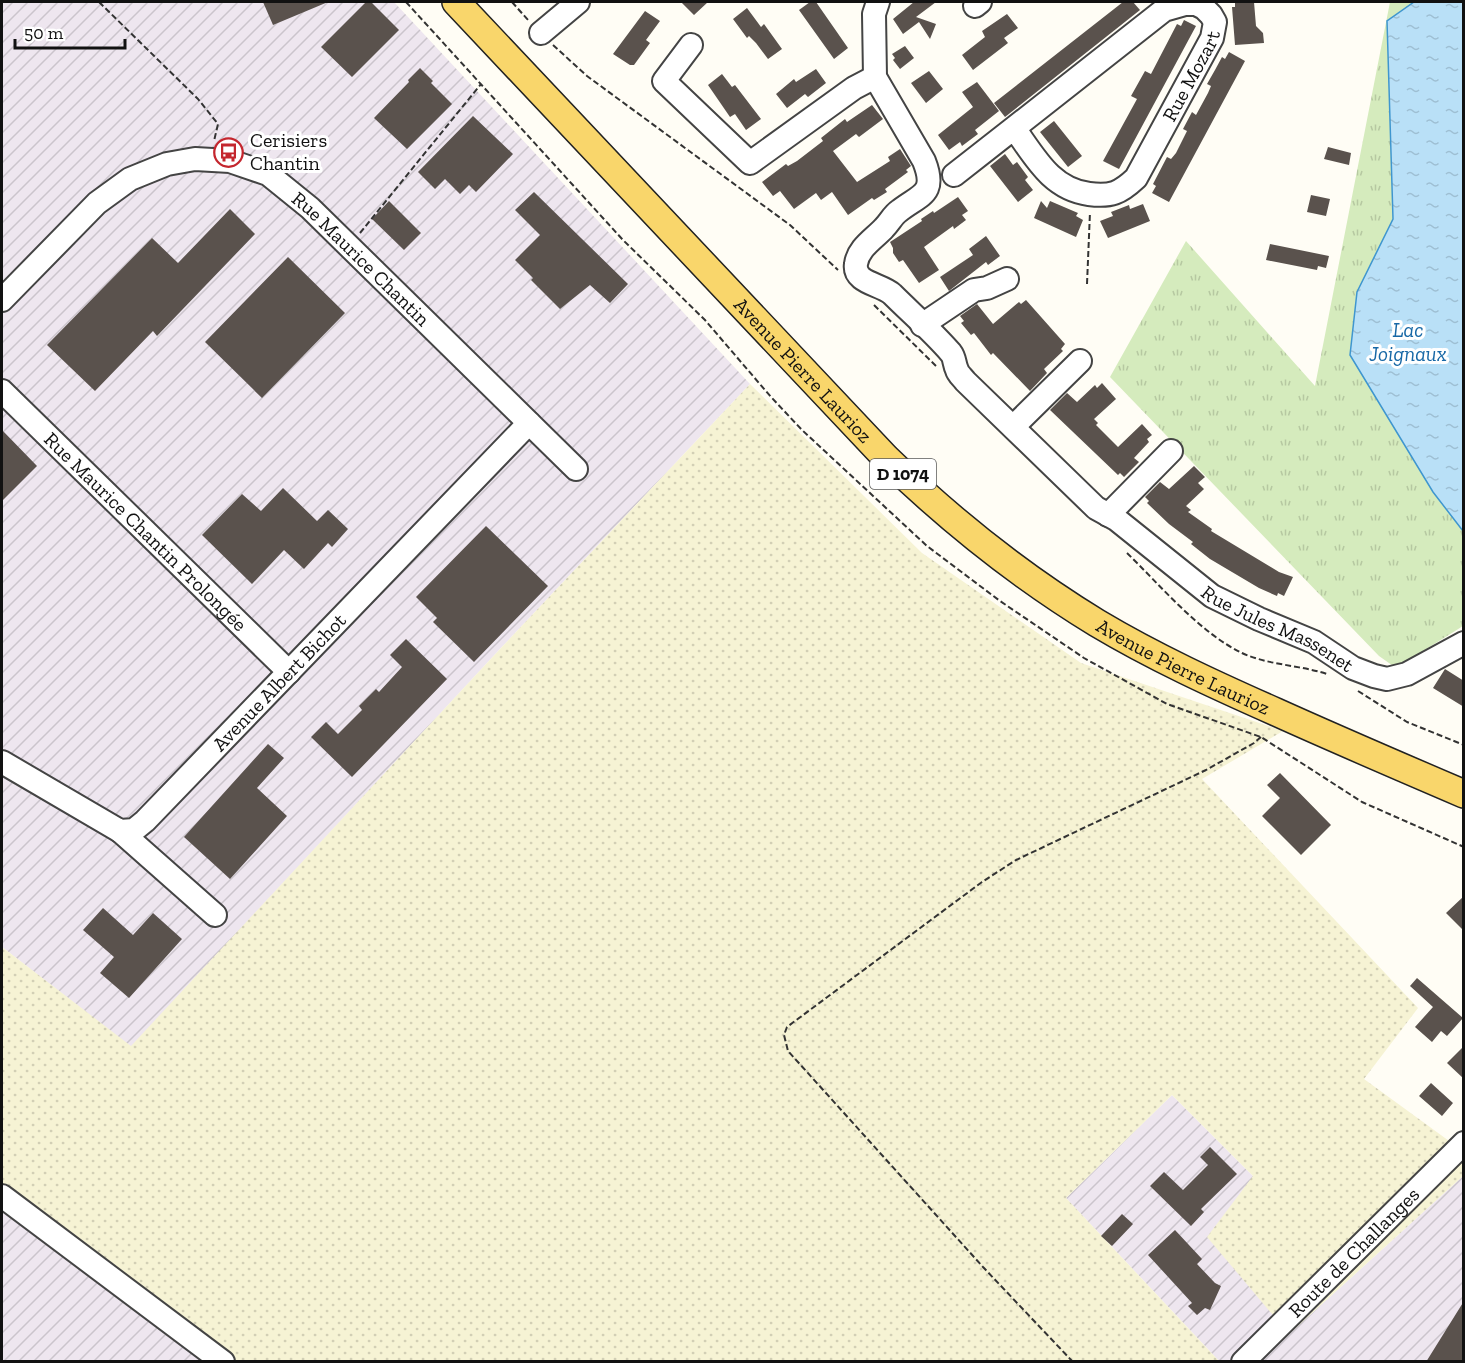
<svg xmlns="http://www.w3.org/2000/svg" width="1465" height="1363" viewBox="0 0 1465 1363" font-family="'Zilla Slab',serif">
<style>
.industrial{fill:url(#industrial-furrows)}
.farmland{fill:url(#farmland-dots)}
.grass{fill:url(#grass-tufts)}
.water{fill:url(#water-ripples);stroke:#3f96cf;stroke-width:1.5}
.building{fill:#5a524d}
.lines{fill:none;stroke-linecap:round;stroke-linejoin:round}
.minor-casing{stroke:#444;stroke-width:26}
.major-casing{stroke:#222;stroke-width:30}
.path{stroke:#333;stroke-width:2;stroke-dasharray:6 3;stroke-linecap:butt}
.minor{stroke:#fff;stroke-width:22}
.major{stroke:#f9d66b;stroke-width:27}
.labels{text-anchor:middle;stroke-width:6;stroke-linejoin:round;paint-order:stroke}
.shield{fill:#fff;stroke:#585858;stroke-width:1.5}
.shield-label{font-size:18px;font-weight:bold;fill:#111}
.street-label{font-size:20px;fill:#111;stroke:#fff}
.poi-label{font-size:20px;fill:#111;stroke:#fff;text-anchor:start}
.water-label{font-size:21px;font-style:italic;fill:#1768a6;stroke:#fff}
</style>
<defs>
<pattern id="industrial-furrows" width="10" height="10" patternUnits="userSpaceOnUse" patternTransform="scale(1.5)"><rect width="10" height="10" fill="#eee6ef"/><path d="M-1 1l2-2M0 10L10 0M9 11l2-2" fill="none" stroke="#cbc4cc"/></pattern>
<pattern id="farmland-dots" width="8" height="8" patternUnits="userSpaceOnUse" patternTransform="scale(1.5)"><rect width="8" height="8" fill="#f6f3d4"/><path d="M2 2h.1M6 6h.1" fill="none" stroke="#d2cfb5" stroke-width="1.8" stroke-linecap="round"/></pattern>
<pattern id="grass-tufts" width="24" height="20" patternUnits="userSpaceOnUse" patternTransform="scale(1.5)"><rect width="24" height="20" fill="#d5ebbd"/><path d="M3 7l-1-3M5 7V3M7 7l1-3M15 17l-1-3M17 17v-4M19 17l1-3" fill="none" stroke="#b6c8a1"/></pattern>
<pattern id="water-ripples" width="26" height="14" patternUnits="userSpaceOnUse" patternTransform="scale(1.5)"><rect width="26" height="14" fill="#b9e0f7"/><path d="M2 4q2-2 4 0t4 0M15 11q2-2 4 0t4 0" fill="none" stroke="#9ebfd3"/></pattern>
</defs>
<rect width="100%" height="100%" fill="#fffdf5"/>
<path class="industrial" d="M 2,2 L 394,2 L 750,384 L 500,649 L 131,1047 L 2,947 Z
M 1172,1095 L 1253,1176 L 1289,1334 L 1463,1176 L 1463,1361 L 1219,1361 L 1066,1198 Z
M 2,1204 L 206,1361 L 2,1361 Z"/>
<path class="farmland" d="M 750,384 L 922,553 L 1081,663 L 1283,731 L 1202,779 L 1418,1008 L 1364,1079 L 1456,1146 L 1463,1139 L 1463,1176 L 1289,1334 L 1207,1237 L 1253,1176 L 1172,1095 L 1066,1198 L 1219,1361 L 206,1361 L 2,1204 L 2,947 L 131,1046 L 500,649 Z"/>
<path class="grass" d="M 1390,2 L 1463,2 L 1463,626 L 1396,668 L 1379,656 L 1110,377 L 1186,241 L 1315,386 Z"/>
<path class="water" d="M 1414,2 L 1463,2 L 1463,531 L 1433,492 L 1350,355 L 1357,292 L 1393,219 L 1387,21 Z"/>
<path class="building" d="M 263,2 L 328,2 L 273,25 Z
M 366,2 L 371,2 L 399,30 L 352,77 L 321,47 Z
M 681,2 L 708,2 L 694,15 Z
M 810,2 L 816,2 L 848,48 L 834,59 L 799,10 Z
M 914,2 L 936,2 L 916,17 L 936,24 L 930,39 L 919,22 L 903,34 L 893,19 Z
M 1123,2 L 1133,2 L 1140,10 L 1005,117 L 994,103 Z
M 1235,2 L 1254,2 L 1256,26 L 1263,33 L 1264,43 L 1235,45 L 1232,7 L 1235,7 Z
M 747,8 L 761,27 L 764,24 L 782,49 L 768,59 L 756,43 L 749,36 L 747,38 L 733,19 Z
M 645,11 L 660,21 L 646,40 L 650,43 L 634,65 L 630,65 L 613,54 Z
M 1007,14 L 1018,28 L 1004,38 L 1008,43 L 973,70 L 962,55 L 985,37 L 982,31 Z
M 1184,20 L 1196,26 L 1119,169 L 1103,161 L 1137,99 L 1131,96 L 1145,71 L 1151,74 L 1177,24 L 1181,26 Z
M 905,46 L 914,58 L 900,69 L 893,60 L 895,58 L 892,54 Z
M 1229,52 L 1245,61 L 1169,202 L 1152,193 L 1156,186 L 1153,184 L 1167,157 L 1171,159 L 1176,153 L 1187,131 L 1183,129 L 1192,112 L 1196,115 L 1208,93 L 1211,86 L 1207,84 L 1215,70 L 1222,57 L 1225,59 Z
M 420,68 L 433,81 L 431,83 L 452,104 L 407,149 L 374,118 L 409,82 L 408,80 Z
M 816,69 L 826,83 L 808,97 L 805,94 L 787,108 L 776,94 L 794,79 L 796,82 Z
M 929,71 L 943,89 L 926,103 L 911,83 Z
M 722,74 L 732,87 L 735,85 L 761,119 L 746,130 L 735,114 L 730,117 L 708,85 Z
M 977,82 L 999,111 L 975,130 L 978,134 L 962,146 L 960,142 L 949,150 L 938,135 L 973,107 L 962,92 Z
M 872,105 L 883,119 L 859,137 L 856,134 L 833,151 L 857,182 L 890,161 L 888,157 L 900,149 L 911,166 L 906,170 L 908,172 L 885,189 L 887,192 L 874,200 L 872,198 L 848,215 L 832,192 L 821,200 L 816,193 L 794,209 L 780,191 L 773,196 L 762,182 L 786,164 L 788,166 L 797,161 L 823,141 L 821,138 L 845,119 L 847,122 Z
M 473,116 L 513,154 L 476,192 L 469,185 L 460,194 L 445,179 L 435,189 L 418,172 Z
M 1054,121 L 1082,156 L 1068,167 L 1040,132 Z
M 1328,147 L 1351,153 L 1349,165 L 1324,159 Z
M 1005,154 L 1013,165 L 1017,162 L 1028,177 L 1025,180 L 1033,190 L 1018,202 L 990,166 Z
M 534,192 L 628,284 L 610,303 L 590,285 L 560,309 L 531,280 L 533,278 L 515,260 L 540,235 L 515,210 Z
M 1311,195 L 1330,199 L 1326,216 L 1307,212 Z
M 958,197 L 968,211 L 962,215 L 966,220 L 954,229 L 953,226 L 924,247 L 939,270 L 919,283 L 903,260 L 899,262 L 893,253 L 893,248 L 890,242 L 922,221 L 921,219 L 933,211 L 934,213 Z
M 389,201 L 421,233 L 404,250 L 372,219 Z
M 1041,201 L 1047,208 L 1050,201 L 1078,213 L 1076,216 L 1083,220 L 1076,237 L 1034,218 Z
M 1143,204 L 1150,221 L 1108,238 L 1100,221 L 1113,216 L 1111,212 L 1129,205 L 1130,209 Z
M 230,209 L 255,234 L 157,336 L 153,331 L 95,391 L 47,345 L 152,238 L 178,263 Z
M 986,236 L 1000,256 L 988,265 L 986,262 L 949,291 L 940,277 L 973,255 L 969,249 Z
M 1270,244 L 1329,256 L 1326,268 L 1318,266 L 1317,270 L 1266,260 Z
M 288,257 L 345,313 L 262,398 L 205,342 Z
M 1026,300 L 1065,344 L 1061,349 L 1063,351 L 1044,369 L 1047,373 L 1030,391 L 993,353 L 991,355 L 974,333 L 971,335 L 961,323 L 964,321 L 960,316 L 977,304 L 993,324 L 1019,302 L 1021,304 Z
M 1102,383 L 1116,399 L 1094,419 L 1098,423 L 1096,425 L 1118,447 L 1142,424 L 1152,435 L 1147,439 L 1149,442 L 1134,458 L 1139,462 L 1124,477 L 1120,473 L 1118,475 L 1050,410 L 1067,393 L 1077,402 L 1095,385 L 1097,388 Z
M 2,430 L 37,466 L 2,501 Z
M 1194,466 L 1205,477 L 1198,483 L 1204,489 L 1186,506 L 1191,510 L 1188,512 L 1212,529 L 1211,531 L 1279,572 L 1293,577 L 1284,596 L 1278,593 L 1277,596 L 1259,588 L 1210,559 L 1191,544 L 1193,542 L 1169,524 L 1147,503 L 1149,501 L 1145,497 L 1160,482 L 1169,489 Z
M 283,488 L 317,521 L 328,510 L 348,529 L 332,547 L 328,543 L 304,569 L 284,550 L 252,584 L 202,535 L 242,494 L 261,511 Z
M 486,526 L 548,586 L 474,662 L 433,622 L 437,618 L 416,597 Z
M 406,639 L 447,679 L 352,777 L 311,737 L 326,722 L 338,734 L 362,710 L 359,706 L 376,689 L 379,692 L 402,667 L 390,655 Z
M 1445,669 L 1464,681 L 1464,707 L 1433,688 Z
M 268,744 L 284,758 L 257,788 L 287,816 L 230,879 L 184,837 Z
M 1280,773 L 1331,825 L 1301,855 L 1262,816 L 1280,798 L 1267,785 Z
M 1464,896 L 1464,931 L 1446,913 Z
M 103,908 L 133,935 L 153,913 L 182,939 L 129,998 L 100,973 L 114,957 L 83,930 Z
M 1417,978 L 1463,1018 L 1447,1036 L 1441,1031 L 1432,1042 L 1415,1027 L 1433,1007 L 1410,986 Z
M 1464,1046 L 1464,1079 L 1447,1063 Z
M 1431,1083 L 1453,1103 L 1442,1116 L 1419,1096 Z
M 1210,1147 L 1237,1174 L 1201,1209 L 1204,1212 L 1191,1226 L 1150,1186 L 1164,1172 L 1183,1190 L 1208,1165 L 1200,1157 Z
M 1122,1214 L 1133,1224 L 1112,1246 L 1101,1236 Z
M 1175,1230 L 1202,1259 L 1197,1264 L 1215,1283 L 1221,1286 L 1210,1310 L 1205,1308 L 1197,1315 L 1188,1306 L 1192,1303 L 1148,1255 Z
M 1464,1301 L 1464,1362 L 1426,1362 Z"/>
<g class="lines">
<defs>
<g id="minor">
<path id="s1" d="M 878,2 L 874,14 L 875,77 L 924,161 C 937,194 921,194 899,211 C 893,215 890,222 884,228 C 874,239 858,248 856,264 C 853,283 881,284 892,294 C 911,313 933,332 951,353 C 955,358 954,364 957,370 C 958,374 963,378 965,381 L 1096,508 L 1116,519 L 1212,596 L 1259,619 L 1314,642 L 1353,668 L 1374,676 L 1387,679 L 1407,674 L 1464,643"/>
<path d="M 975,6 L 980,2"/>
<path d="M 541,33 L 578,2"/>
<path d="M 691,45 L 664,81 L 750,163 L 854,88 L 875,77"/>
<path id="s2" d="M 954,175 L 1014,128 C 1035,157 1051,189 1089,194 C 1111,197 1120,193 1136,178 L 1212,38 L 1215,22 L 1211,15 L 1204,8 L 1196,4 L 1185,4 L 1164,10 L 1014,128"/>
<path id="s3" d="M 2,300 L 97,203 L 130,179 L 167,164 L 195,159 L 230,161 L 268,174 L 310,208 L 576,469"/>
<path d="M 922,325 L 974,290 L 987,288 L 1007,279"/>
<path id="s4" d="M 2,391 L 289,672"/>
<path d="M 1013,427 L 1080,361"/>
<path d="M 1108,515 L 1171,451"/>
<path id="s5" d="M 2,762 L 120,831 L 134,830 L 145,821 L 529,423"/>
<path d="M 120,831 L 215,915"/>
<path d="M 2,1196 L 223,1362"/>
<path id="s6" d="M 1243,1362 L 1464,1143"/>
</g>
<g id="major">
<path id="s7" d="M 456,2 L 886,458 C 950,520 1020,576 1097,623 C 1154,657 1215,685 1276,712 C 1338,740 1401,767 1464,794"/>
</g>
</defs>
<use href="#minor" class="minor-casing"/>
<use href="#major" class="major-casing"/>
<path class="path" d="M 99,2 L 198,99 L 218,124 L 214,141
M 406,2 L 623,240 L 705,320 L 771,397 L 802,430 L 927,546 L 1000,601 L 1084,658 L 1167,704 L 1261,737 L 1362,802 L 1464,847
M 512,2 L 528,20
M 553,45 L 587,76 L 790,225 L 838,270
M 360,233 L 481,84
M 1087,284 L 1090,212
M 874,305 L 936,366
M 1127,553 C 1160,585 1200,633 1242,653 C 1268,665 1299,665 1327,674
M 1358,691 L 1407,722 L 1464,745
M 1073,1362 L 983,1267 L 788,1051 L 784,1035 L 787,1027 L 982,882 L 1016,860 L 1206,770 L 1254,743 L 1261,737"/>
<use href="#minor" class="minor"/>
<use href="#major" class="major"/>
</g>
<defs>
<symbol id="bus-ring" viewBox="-11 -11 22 22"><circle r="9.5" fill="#fff" stroke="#c4262e" stroke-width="1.5"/><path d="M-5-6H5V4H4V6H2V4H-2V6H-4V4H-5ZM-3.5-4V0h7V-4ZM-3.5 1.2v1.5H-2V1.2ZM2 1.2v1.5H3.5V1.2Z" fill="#c4262e"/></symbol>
</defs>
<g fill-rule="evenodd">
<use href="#bus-ring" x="212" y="136" width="33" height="33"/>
</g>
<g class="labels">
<rect class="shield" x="870" y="459" width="66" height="30" rx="4.5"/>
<g class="shield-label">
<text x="903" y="480">D 1074</text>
</g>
<g class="street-label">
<text dy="7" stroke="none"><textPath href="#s2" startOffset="348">Rue Mozart</textPath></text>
<text dy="7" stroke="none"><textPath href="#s3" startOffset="446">Rue Maurice Chantin</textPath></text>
<text dy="7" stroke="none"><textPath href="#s7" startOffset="506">Avenue Pierre Laurioz</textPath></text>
<text dy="7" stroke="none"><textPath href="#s4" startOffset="201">Rue Maurice Chantin Prolongée</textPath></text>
<text dy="7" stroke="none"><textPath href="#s1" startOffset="874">Rue Jules Massenet</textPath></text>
<text dy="7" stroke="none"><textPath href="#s7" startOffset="992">Avenue Pierre Laurioz</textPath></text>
<text dy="7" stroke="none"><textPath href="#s5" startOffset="358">Avenue Albert Bichot</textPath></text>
<text dy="7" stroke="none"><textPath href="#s6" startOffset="156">Route de Challanges</textPath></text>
</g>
<g class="poi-label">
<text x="250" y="147">Cerisiers<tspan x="250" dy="23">Chantin</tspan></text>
</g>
<g class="water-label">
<text x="1408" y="337">Lac<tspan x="1408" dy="24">Joignaux</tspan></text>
</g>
</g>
<rect width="1465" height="1363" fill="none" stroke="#111111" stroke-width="6"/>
<path d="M15 39v9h110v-9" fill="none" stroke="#111111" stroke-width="3"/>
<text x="24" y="39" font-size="18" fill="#111111" stroke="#ffffff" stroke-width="4.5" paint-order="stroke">50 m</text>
</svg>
